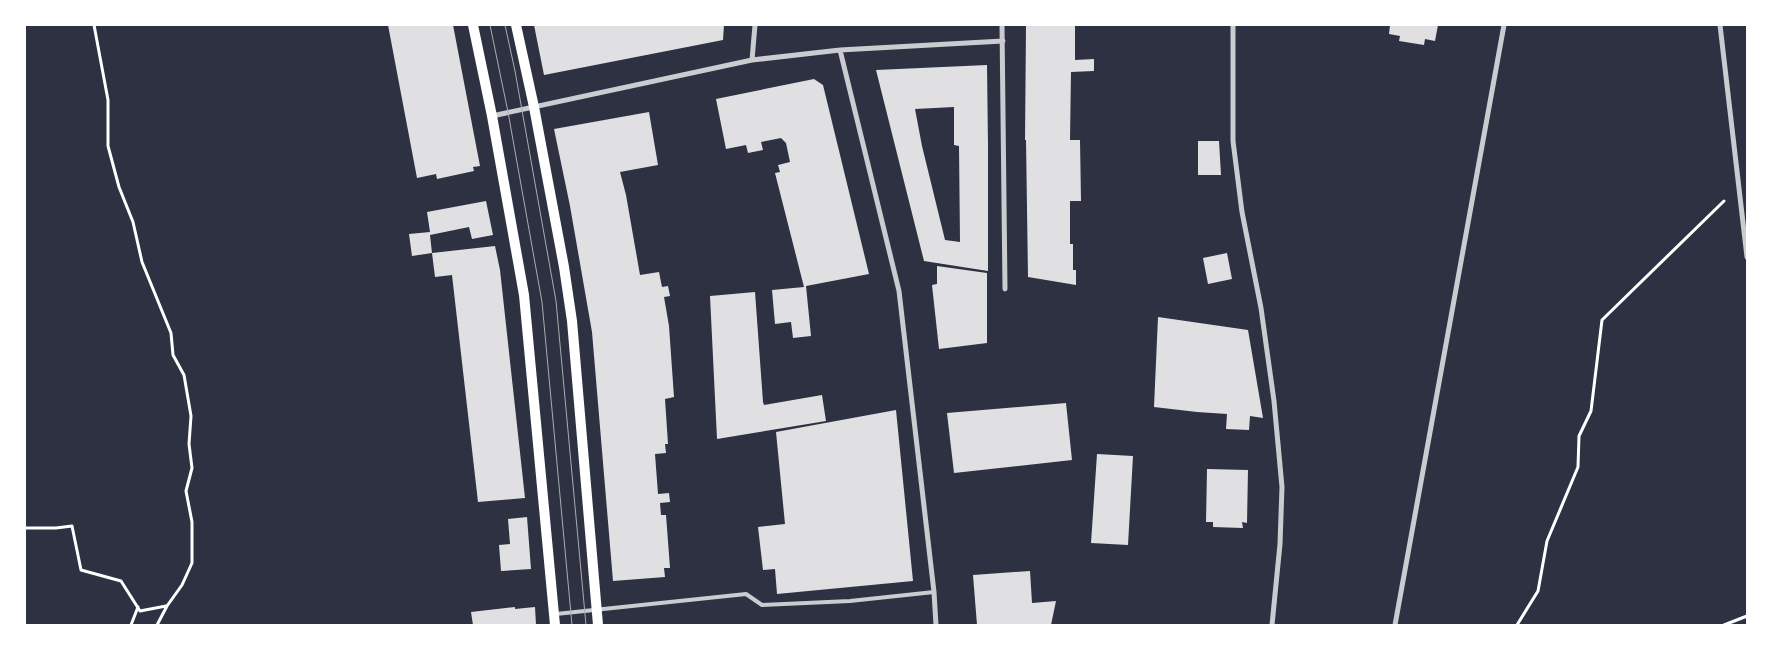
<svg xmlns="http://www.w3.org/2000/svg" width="1772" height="650" viewBox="0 0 1772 650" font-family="Manrope,sans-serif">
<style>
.building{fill:#e0e0e3;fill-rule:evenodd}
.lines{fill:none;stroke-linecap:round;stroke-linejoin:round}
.path{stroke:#fff;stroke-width:3}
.service{stroke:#caccd0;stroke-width:4}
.minor{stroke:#caccd0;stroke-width:5}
.secondary{stroke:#fff;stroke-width:10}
.tram{stroke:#abadb3;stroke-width:1}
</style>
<rect width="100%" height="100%" fill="#2d3142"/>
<path class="building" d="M 388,25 L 453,25 L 480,166 L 473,167 L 474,171 L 437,179 L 436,174 L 417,178 Z
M 534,25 L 724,25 L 723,40 L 544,75 Z
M 1026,25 L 1075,25 L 1075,60 L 1094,59 L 1094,71 L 1071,72 L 1070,140 L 1080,140 L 1081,201 L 1070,201 L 1070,244 L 1073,244 L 1073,270 L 1076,270 L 1076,285 L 1028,277 L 1026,140 L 1025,140 Z
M 1390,25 L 1438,25 L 1435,41 L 1425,39 L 1424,45 L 1399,41 L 1400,36 L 1389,34 Z
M 987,65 L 988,146 L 988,271 L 924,261 L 876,70 ZM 954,107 L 954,145 L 959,146 L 960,242 L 945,240 L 922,146 L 915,109 Z
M 814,79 L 823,85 L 869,274 L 806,286 L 811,336 L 793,338 L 791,322 L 775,324 L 772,290 L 804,287 L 775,173 L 780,172 L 778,165 L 790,162 L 786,143 L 781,138 L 761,142 L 763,150 L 748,153 L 746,145 L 726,149 L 716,99 Z
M 649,112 L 658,165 L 620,172 L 626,195 L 640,275 L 659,272 L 662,287 L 668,286 L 670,296 L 664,297 L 669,326 L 674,397 L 665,399 L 668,444 L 665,444 L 666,453 L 655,454 L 658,494 L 669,493 L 670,502 L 660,503 L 661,515 L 666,515 L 670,568 L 664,568 L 665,577 L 613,581 L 592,332 L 570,206 L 554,129 Z
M 1198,141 L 1219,141 L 1221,175 L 1198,175 Z
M 486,201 L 493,235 L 472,239 L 469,227 L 430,235 L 432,253 L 495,246 L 500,270 L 525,498 L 478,502 L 452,275 L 435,277 L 432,253 L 412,256 L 409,234 L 430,232 L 427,212 Z
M 1227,253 L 1232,279 L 1208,284 L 1203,258 Z
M 937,266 L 987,273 L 987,343 L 939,349 L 932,285 L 937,284 Z
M 755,292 L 763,402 L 764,405 L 822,395 L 826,421 L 717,439 L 710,296 Z
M 1158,317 L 1248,330 L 1263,418 L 1250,416 L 1249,430 L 1226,429 L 1227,414 L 1197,412 L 1154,407 Z
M 1066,403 L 1072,460 L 954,473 L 947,413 Z
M 896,410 L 913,581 L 777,594 L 775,569 L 763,570 L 758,527 L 785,524 L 776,432 Z
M 1097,454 L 1133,456 L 1128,545 L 1091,543 Z
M 1207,469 L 1248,470 L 1247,523 L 1242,522 L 1243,528 L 1213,527 L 1213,522 L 1206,522 Z
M 527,517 L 531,569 L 501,571 L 499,545 L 510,544 L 508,519 Z
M 1030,571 L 1032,603 L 1056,601 L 1051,625 L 977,625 L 973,575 Z
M 515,607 L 515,609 L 535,607 L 536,625 L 473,625 L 471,612 Z"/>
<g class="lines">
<path class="path" d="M 94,25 L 108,100 L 108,146 L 119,187 L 133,222 L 142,262 L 171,333 L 173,355 L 184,375 L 191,416 L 189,444 L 192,468 L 186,491 L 192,522 L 192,563 L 182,585 L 167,606 L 157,625
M 25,528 L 56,528 L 72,526 L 81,570 L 121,581 L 140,611 L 166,606
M 131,625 L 138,607
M 1517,625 L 1538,591 L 1547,541 L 1578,467 L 1579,436 L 1591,411 L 1602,320 L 1724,201
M 1724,625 L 1747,616"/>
<path class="service" d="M 556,614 L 746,594 L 762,605 L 850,601 L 934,592"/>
<path class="minor" d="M 1002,25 L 1005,289
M 1233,25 L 1233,141 L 1242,212 L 1261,308 L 1274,401 L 1282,487 L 1280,544 L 1272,625
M 1720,25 L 1747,257
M 840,50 L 899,291 L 934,592 L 936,625
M 752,60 L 755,25
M 492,116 L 752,60 L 840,50 L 1003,41
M 1395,625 L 1504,25"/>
<path class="secondary" d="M 473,25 L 492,116 L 524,295 L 555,625
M 516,25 L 534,107 L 564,267 L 572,321 L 598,625"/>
<path class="tram" d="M 490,25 L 508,112 L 542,302 L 572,625
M 505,25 L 515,71 L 556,301 L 586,625"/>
</g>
<rect width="1772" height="650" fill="none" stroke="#ffffff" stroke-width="52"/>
</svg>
